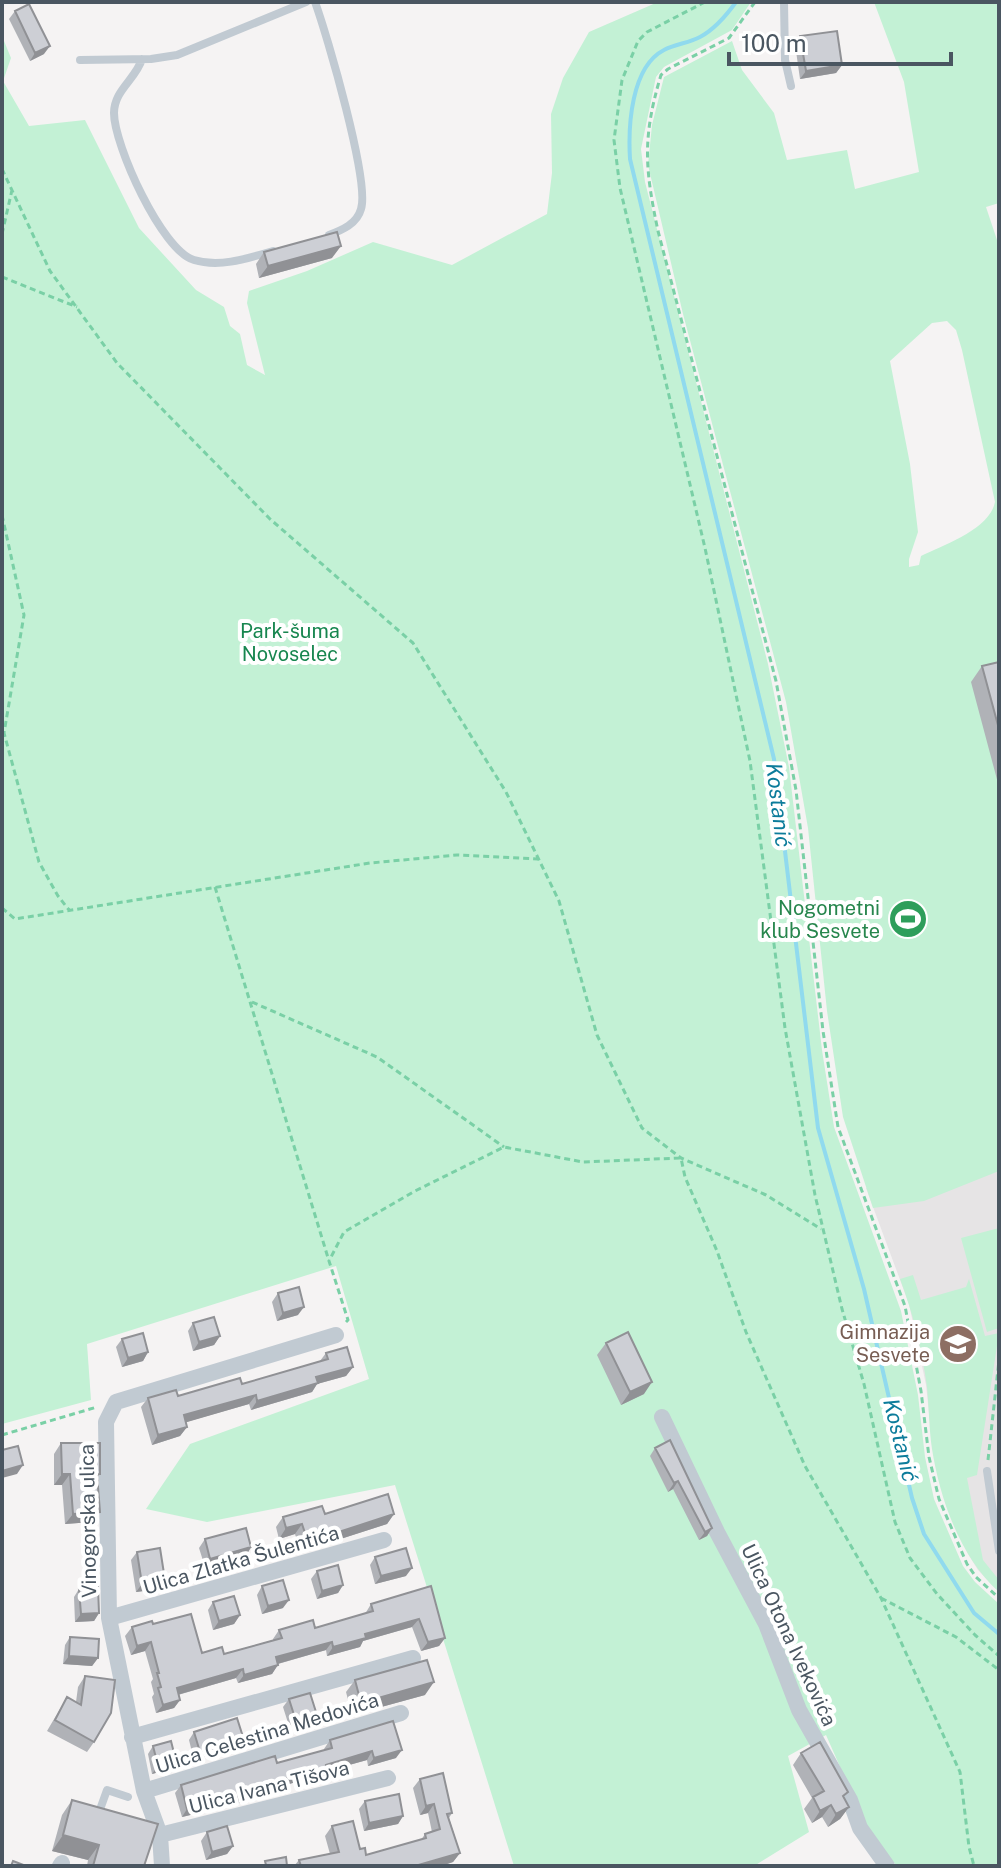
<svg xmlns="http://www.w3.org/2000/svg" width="1001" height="1868" viewBox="0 0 1001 1868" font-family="'Public Sans',sans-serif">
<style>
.education{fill:#e6e4e5}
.green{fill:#c3f1d5;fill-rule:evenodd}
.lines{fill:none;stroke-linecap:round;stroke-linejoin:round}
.stream{stroke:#90daee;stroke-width:4}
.path{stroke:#7ad0a6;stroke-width:3;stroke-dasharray:6 4;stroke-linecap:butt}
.lane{stroke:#c1cad2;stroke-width:8}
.street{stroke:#c1cad2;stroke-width:16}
.wall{fill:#b0b2b7}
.shaded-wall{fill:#909195}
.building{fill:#cdcfd5;stroke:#909195;stroke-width:2}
.labels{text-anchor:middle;stroke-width:8;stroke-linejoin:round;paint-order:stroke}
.park-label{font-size:20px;fill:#17864f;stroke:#fff}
.leisure-label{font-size:20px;fill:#27864d;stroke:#fff;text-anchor:end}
.education-label{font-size:20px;fill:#785e54;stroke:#fff;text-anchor:end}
.street-label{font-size:20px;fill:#4a5661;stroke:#fff}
.water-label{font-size:22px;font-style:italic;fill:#0c7c9b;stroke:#fff}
</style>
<rect width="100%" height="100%" fill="#f5f3f3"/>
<path class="education" d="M 999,1156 L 999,1592 L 978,1570 L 968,1554 L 946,1503 L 933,1450 L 926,1385 L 909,1304 L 866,1188 Z"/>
<path class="green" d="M 658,2 L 751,2 L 732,30 L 664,67 L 656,77 L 641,149 L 645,182 L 768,664 L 789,767 L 822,1050 L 834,1127 L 901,1311 L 918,1395 L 925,1457 L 934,1499 L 963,1566 L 975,1582 L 999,1604 L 999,1866 L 897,1866 L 871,1837 L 826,1735 L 788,1756 L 809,1832 L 754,1866 L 514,1866 L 395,1485 L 207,1522 L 146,1509 L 190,1444 L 369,1379 L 336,1266 L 87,1344 L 91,1400 L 2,1424 L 2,36 L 11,58 L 3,81 L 29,126 L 85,120 L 139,228 L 196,290 L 224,307 L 230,326 L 240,334 L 247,365 L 265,375 L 247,303 L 249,291 L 307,271 L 373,242 L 452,265 L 547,214 L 552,173 L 551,114 L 563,78 L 589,32 Z
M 874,2 L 999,2 L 999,203 L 986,207 L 999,246 L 999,1171 L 924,1201 L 873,1208 L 843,1117 L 827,1011 L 808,828 L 786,702 L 683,314 L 648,165 L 652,125 L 664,77 L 732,41 L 742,70 L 774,113 L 787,160 L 847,150 L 855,189 L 919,172 L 904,82 ZM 947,321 L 956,330 L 962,350 L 995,502 C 990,529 944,545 921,556 L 919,565 L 909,567 L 909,559 L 918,532 L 910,464 L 890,361 L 932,323 Z
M 999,1228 L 999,1328 L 987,1332 L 961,1238 Z
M 913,1275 L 921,1300 L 966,1287 L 969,1279 L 985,1336 L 999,1333 L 977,1475 L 967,1478 L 983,1560 L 999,1580 L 999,1592 C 960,1557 940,1499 932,1449 C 929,1428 929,1408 927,1387 C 922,1351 913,1313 900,1279 Z"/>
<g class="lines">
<path class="stream" d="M 736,2 C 726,16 715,29 700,37 C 689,43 675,44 664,50 C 631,67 628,126 630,159 L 774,759 L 818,1128 L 864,1289 L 912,1498 L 924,1534 L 974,1613 L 999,1634"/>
<path class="path" d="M 705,2 L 647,32 L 638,41 L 622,80 L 614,140 L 620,188 L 705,548 L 750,761 L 785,1028 L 815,1195 L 842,1309 L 864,1384 L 895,1522 L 910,1558 L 937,1594 L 975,1635 L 999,1656
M 755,2 L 729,38 L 668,69 L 661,75 C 642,138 645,169 658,231 L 776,681 L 796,790 L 823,1031 L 838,1127 L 905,1306 L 921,1391 L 929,1457 L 939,1499 L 967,1564 L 976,1577 L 999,1598
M 2,169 L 50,271 L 117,363 L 270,519 L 413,643 L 506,792 L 559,901 L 597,1035 L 642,1128 L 681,1158 L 766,1195 L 821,1229
M 2,234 L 12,190
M 2,277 L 77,307
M 2,515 L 24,615 L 4,733 L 39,862 L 58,896 L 69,910
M 215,887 L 329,1261
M 2,908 L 15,919 L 370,863 L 457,855 L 538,859
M 252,1002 L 377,1057 L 504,1147
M 346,1322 L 348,1320 L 329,1261 L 344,1232 L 415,1191 L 504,1147 L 583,1162 L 681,1158 L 685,1177 L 717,1251 L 746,1332 L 805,1466 L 881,1598 L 960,1772 L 969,1847 L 974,1866
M 2,1435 L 97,1407
M 988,1460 L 999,1360
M 881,1598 L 956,1637 L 999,1670"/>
<path class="lane" d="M 315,2 C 327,35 370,182 361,209 C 357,224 342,230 329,235
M 784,2 L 785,60 L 791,86
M 142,59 C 136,79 114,90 114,113 C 114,145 162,251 194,260 C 220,268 249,258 273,251
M 80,60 L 151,59 L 177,55 L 306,2
M 987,1471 L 999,1551
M 98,1815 L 107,1790 L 128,1797"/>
<path class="street" d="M 662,1417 L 717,1532 L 766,1624 L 799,1710 L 850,1800 L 860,1828 L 887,1866
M 109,1618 L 384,1540
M 132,1737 L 413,1658
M 144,1791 L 401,1713
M 160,1835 L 388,1778
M 60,1866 L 62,1863
M 162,1866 L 160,1835 L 144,1791 L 109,1618 L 106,1422 L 116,1402 L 336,1335"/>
</g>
<path class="wall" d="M 15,11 L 44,54 L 30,61 L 9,19 Z
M 800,36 L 842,65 L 836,73 L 800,79 L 795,44 Z
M 264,252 L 332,258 L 259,278 L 256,264 Z
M 999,662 L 999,787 L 971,682 L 982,666 Z
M 278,1293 L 298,1315 L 277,1321 L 272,1302 Z
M 193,1323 L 220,1336 L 214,1345 L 193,1351 L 188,1331 Z
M 122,1339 L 148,1352 L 143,1361 L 122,1367 L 116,1347 Z
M 606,1343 L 644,1394 L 621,1405 L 597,1355 Z
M 326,1353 L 353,1367 L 346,1376 L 317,1384 L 312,1392 L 251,1410 L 249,1404 L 186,1422 L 187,1427 L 180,1436 L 152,1445 L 141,1407 L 148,1398 L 178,1396 L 242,1384 L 320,1361 Z
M 61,1443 L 100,1474 L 97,1478 L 92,1522 L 65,1524 L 62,1485 L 54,1485 L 54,1454 Z
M 655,1448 L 712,1528 L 707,1536 L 699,1540 L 673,1489 L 668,1492 L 650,1456 Z
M 325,1514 L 394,1514 L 387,1524 L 300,1552 L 295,1534 L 279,1539 L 276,1527 L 283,1517 Z
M 205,1539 L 251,1547 L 246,1556 L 205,1567 L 199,1548 Z
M 137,1552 L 165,1580 L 159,1589 L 136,1592 L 131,1560 Z
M 375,1557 L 406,1576 L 375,1584 L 370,1565 Z
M 317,1571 L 343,1585 L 338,1593 L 317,1599 L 311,1579 Z
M 262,1586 L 283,1608 L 262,1614 L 257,1595 Z
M 431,1586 L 445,1638 L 439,1646 L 421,1651 L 412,1627 L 363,1641 L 360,1647 L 327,1656 L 326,1650 L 278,1664 L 272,1674 L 238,1683 L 236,1678 L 178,1695 L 180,1700 L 174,1708 L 156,1713 L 152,1697 L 154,1694 L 151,1682 L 153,1679 L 145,1651 L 131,1655 L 125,1636 L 132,1627 L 153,1624 L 202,1653 L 224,1654 L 273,1640 L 273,1639 L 279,1630 L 315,1628 L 365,1614 L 371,1604 Z
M 79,1589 L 99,1613 L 94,1621 L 75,1622 L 74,1597 Z
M 213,1602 L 240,1615 L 234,1624 L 213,1630 L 208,1610 Z
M 70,1637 L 98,1658 L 92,1666 L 63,1664 L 65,1645 Z
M 85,1676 L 94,1742 L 87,1752 L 47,1731 L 67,1697 L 76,1702 L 78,1687 Z
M 355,1680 L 425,1695 L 352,1715 L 346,1692 Z
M 289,1699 L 310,1720 L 289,1726 L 283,1707 Z
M 194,1732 L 237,1745 L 194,1760 L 189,1740 Z
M 330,1740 L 396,1758 L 368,1766 L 367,1760 L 328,1771 L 328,1772 L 322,1781 L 297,1788 L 296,1782 L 248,1796 L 244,1802 L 182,1817 L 175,1793 L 181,1785 L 277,1763 L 324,1750 L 324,1749 Z
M 153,1746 L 176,1761 L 170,1769 L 152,1774 L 148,1754 Z
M 801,1753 L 844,1799 L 849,1807 L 840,1819 L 828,1827 L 822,1817 L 812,1823 L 804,1809 L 812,1798 L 793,1765 Z
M 420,1779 L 452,1813 L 449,1818 L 460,1853 L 453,1862 L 441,1866 L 294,1866 L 299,1860 L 330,1854 L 325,1836 L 332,1826 L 360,1849 L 366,1855 L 421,1840 L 425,1834 L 432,1832 L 428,1813 L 420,1815 L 413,1788 Z
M 72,1800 L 144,1866 L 87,1866 L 88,1860 L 52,1851 L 62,1815 Z
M 365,1801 L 403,1816 L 398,1824 L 364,1831 L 359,1809 Z
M 207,1832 L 233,1846 L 227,1854 L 206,1860 L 201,1841 Z"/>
<path class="shaded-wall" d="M 50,46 L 44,54 L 30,61 L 35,53 Z
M 842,65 L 836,73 L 800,79 L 806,71 Z
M 341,246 L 332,258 L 259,278 L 268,266 Z
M 304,1307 L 298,1315 L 277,1321 L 283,1313 Z
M 220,1336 L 214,1345 L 193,1351 L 199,1342 Z
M 148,1352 L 143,1361 L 122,1367 L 128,1358 Z
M 353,1367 L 346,1376 L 317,1384 L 312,1392 L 251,1410 L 257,1401 L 316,1377 Z
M 652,1382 L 644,1394 L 621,1405 L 630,1392 Z
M 256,1395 L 249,1404 L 177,1425 L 184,1415 Z
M 187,1427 L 180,1436 L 152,1445 L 158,1435 Z
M 23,1465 L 17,1474 L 2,1478 L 2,1471 Z
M 62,1474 L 70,1474 L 62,1485 L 54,1485 Z
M 678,1481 L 673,1489 L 668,1492 L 674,1483 Z
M 100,1512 L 92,1522 L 65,1524 L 73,1514 Z
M 394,1514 L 387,1524 L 300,1552 L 308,1542 Z
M 302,1524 L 295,1534 L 279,1539 L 286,1528 Z
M 712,1528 L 707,1536 L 699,1540 L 705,1532 Z
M 251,1547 L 246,1556 L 205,1567 L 210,1559 Z
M 412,1568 L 406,1576 L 375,1584 L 381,1576 Z
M 165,1580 L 159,1589 L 136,1592 L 142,1584 Z
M 343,1585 L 338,1593 L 317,1599 L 322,1591 Z
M 289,1600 L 283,1608 L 262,1614 L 268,1606 Z
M 99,1613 L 94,1621 L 75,1622 L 81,1614 Z
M 240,1615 L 234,1624 L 213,1630 L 219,1621 Z
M 419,1619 L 412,1627 L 363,1641 L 360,1647 L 327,1656 L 333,1647 L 365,1634 Z
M 445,1638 L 439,1646 L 421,1651 L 428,1642 Z
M 151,1642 L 145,1651 L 131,1655 L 137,1646 Z
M 332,1642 L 326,1650 L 270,1666 L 276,1657 Z
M 69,1656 L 98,1658 L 92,1666 L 63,1664 Z
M 278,1665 L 272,1674 L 238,1683 L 244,1675 Z
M 243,1669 L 236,1678 L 170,1697 L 177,1688 Z
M 434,1682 L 425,1695 L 352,1715 L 361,1703 Z
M 180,1700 L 174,1708 L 156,1713 L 163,1705 Z
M 316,1712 L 310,1720 L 289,1726 L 295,1718 Z
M 243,1737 L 237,1745 L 194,1760 L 200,1752 Z
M 402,1750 L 396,1758 L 368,1766 L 374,1758 Z
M 372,1751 L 367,1760 L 320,1773 L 326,1765 Z
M 176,1761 L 170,1769 L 152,1774 L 158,1766 Z
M 328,1772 L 322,1781 L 297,1788 L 303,1780 Z
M 301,1774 L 296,1782 L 248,1796 L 244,1802 L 182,1817 L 187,1809 Z
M 434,1804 L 428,1813 L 420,1815 L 426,1806 Z
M 831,1805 L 822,1817 L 812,1823 L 820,1811 Z
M 849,1807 L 840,1819 L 828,1827 L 836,1814 Z
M 403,1816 L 398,1824 L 364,1831 L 369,1823 Z
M 63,1835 L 99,1845 L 88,1860 L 52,1851 Z
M 233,1846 L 227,1854 L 206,1860 L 212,1852 Z
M 460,1853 L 453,1862 L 441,1866 L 415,1866 Z"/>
<path class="building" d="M 29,4 L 50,46 L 35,53 L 15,11 Z
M 837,31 L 842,65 L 806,71 L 800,36 Z
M 337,232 L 341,246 L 268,266 L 264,252 Z
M 999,662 L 999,729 L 982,666 Z
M 299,1287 L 304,1307 L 283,1313 L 278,1293 Z
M 214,1317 L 220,1336 L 199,1342 L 193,1323 Z
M 628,1332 L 652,1382 L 630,1392 L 606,1343 Z
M 143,1333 L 148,1352 L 128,1358 L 122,1339 Z
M 347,1347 L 353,1367 L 316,1377 L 318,1383 L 257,1401 L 256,1395 L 184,1415 L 187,1427 L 158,1435 L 148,1398 L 176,1390 L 178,1396 L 240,1378 L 242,1384 L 328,1359 L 326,1353 Z
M 670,1440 L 712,1528 L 705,1532 L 678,1481 L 674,1483 L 655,1448 Z
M 61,1443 L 100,1443 L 100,1474 L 97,1474 L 100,1512 L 73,1514 L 70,1474 L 62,1474 Z
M 18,1446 L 23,1465 L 2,1471 L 2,1450 Z
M 388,1494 L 394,1514 L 308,1542 L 302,1524 L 286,1528 L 283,1517 L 322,1506 L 325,1514 Z
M 246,1528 L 251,1547 L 210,1559 L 205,1539 Z
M 160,1548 L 165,1580 L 142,1584 L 137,1552 Z
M 406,1548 L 412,1568 L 381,1576 L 375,1557 Z
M 338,1565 L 343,1585 L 322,1591 L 317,1571 Z
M 283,1580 L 289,1600 L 268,1606 L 262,1586 Z
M 431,1586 L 445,1638 L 428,1642 L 419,1619 L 365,1634 L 366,1638 L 333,1647 L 332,1642 L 276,1657 L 278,1665 L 244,1675 L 243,1669 L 177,1688 L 180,1700 L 163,1705 L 158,1688 L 161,1687 L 157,1673 L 159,1673 L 151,1642 L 137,1646 L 132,1627 L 152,1621 L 153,1624 L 191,1614 L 202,1653 L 222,1647 L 224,1654 L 282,1638 L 279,1630 L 313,1620 L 315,1628 L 373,1611 L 371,1604 Z
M 98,1587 L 99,1613 L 81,1614 L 79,1589 Z
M 234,1596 L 240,1615 L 219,1621 L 213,1602 Z
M 70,1637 L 99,1639 L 98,1658 L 69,1656 Z
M 427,1660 L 434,1682 L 361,1703 L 355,1680 Z
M 85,1676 L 115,1680 L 111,1713 L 94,1742 L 55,1720 L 67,1697 L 81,1705 Z
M 310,1693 L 316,1712 L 295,1718 L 289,1699 Z
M 237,1718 L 243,1737 L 200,1752 L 194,1732 Z
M 393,1721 L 402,1750 L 374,1758 L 372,1751 L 326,1765 L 328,1772 L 303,1780 L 301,1774 L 248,1789 L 250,1794 L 187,1809 L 181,1785 L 275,1756 L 277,1763 L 332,1748 L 330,1740 Z
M 171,1741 L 176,1761 L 158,1766 L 153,1746 Z
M 820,1742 L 848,1792 L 843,1796 L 849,1807 L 836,1814 L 831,1805 L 820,1811 L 813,1797 L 824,1791 L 801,1753 Z
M 443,1773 L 452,1813 L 447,1814 L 460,1853 L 415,1866 L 301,1866 L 299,1860 L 339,1852 L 332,1826 L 353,1821 L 360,1849 L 365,1848 L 366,1855 L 426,1838 L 425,1834 L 440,1829 L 434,1804 L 426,1806 L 420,1779 Z
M 399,1794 L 403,1816 L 369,1823 L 365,1801 Z
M 72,1800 L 158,1824 L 144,1866 L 93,1866 L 99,1845 L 63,1835 Z
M 227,1826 L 233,1846 L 212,1852 L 207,1832 Z
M 286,1857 L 287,1866 L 262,1866 L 266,1865 L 265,1861 Z
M 13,1861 L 26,1866 L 11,1866 Z"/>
<defs>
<symbol id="stadium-disc" viewBox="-11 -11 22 22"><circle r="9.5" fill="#2e9e5b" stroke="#fff"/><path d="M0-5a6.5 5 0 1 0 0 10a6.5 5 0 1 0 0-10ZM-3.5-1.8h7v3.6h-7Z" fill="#fff"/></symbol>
<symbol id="school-disc" viewBox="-11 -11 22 22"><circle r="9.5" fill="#8d6e63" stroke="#fff"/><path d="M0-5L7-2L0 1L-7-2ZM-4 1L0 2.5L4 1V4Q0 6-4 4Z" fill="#fff"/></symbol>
</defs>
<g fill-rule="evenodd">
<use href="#stadium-disc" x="886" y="897" width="44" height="44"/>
<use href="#school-disc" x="936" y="1322" width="44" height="44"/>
</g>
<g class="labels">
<g class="park-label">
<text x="290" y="638">Park-šuma<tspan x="290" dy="23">Novoselec</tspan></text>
</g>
<g class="leisure-label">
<text x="880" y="915">Nogometni<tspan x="880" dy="23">klub Sesvete</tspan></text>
</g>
<g class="education-label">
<text x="930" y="1339">Gimnazija<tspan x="930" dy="23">Sesvete</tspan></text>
</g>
<g class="street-label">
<text transform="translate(88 1521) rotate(-91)" y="7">Vinogorska ulica</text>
<text transform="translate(241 1560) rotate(-16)" y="7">Ulica Zlatka Šulentića</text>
<text transform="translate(789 1635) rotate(65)" y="7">Ulica Otona Ivekovića</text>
<text transform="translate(267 1733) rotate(-17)" y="7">Ulica Celestina Medovića</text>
<text transform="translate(269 1787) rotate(-14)" y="7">Ulica Ivana Tišova</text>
</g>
<g class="water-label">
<text transform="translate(779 805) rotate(83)" y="8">Kostanić</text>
<text transform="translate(901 1440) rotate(76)" y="8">Kostanić</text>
</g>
</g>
<rect width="1001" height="1868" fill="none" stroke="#4a5661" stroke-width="8"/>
<path d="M729 52v12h222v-12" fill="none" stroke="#4a5661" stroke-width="4"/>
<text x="741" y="52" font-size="24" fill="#4a5661" stroke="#ffffff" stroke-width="6" paint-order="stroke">100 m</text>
</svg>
